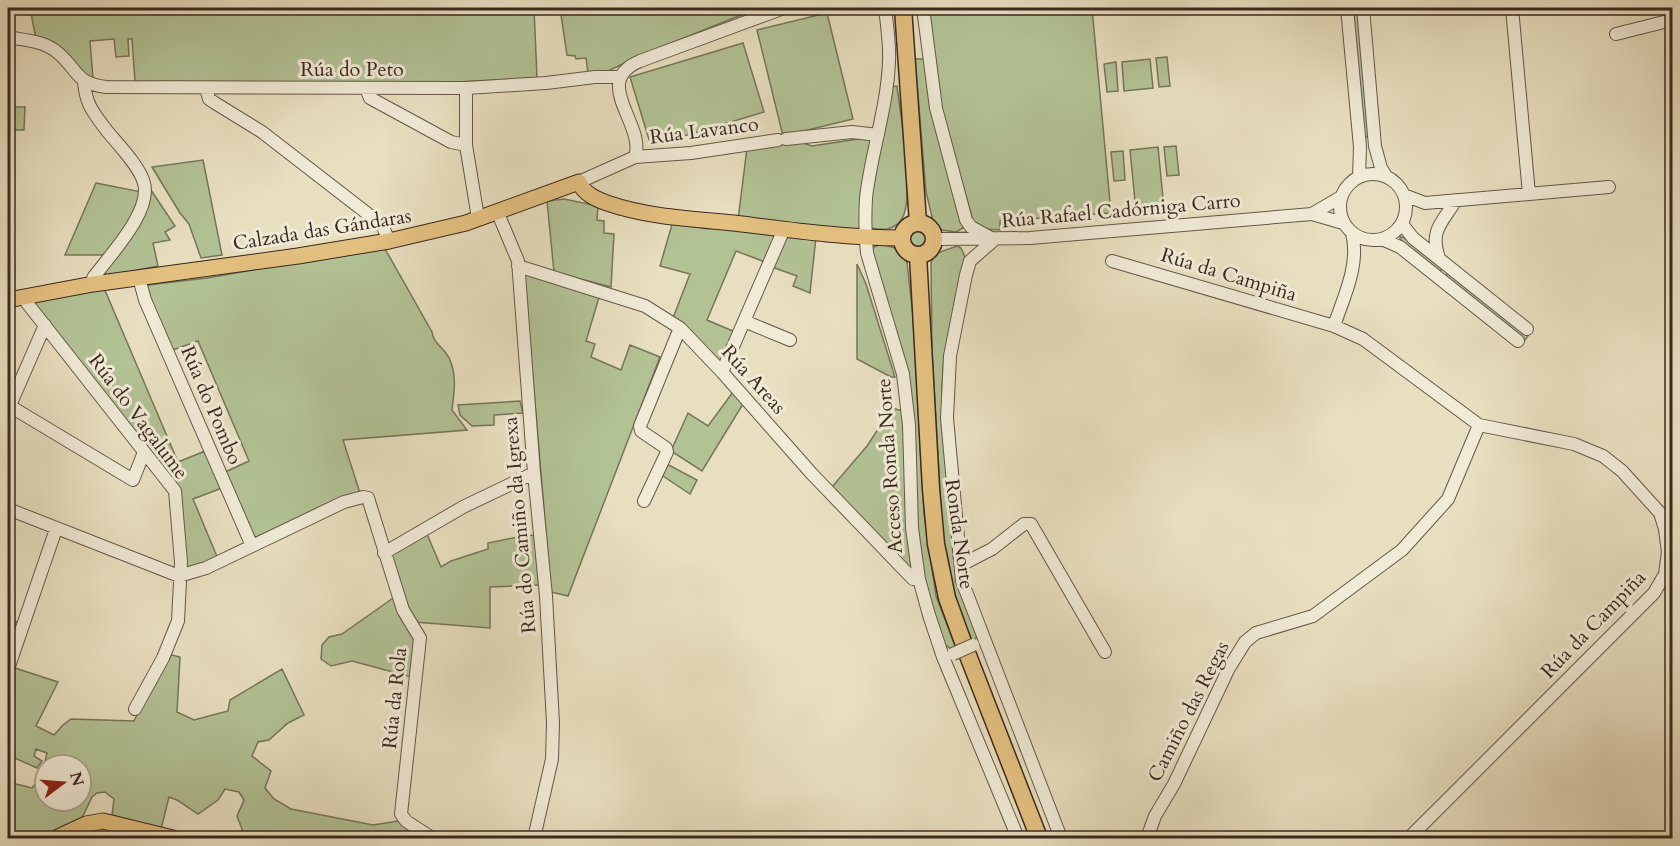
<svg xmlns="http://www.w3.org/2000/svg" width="1680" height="846" viewBox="0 0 1680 846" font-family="Cardo,serif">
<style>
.green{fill:#b2c295;stroke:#76755a;stroke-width:1.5;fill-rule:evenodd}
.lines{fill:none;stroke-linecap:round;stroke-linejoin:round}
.minor-casing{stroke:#665647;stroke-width:14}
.major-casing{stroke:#3b281f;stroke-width:17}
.highway-casing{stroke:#3b281f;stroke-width:19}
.minor{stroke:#f0ead6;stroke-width:12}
.major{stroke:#e4c080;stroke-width:15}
.highway{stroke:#e4c080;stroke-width:16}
.minor-bridge-casing{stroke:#665647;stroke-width:14;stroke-linecap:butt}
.minor-bridge{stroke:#f0ead6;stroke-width:12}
.labels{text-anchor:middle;stroke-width:6;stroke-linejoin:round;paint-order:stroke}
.street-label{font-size:20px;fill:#3b281f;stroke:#f0ead6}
</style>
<rect width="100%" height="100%" fill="#e8dfc0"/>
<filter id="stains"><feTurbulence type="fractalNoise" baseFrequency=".00333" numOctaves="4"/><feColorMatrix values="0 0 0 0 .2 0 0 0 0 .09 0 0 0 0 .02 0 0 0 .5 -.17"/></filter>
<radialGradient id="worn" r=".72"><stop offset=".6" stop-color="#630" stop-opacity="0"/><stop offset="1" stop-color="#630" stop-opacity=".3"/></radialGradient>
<path class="green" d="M 30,8 L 534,8 L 537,78 L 437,83 L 135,82 L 132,39 L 128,39 L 129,56 L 116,57 L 114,39 L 90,41 L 93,79 L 86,76 L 36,39 Z
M 560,8 L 759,8 L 646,53 L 608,71 L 588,73 L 586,58 L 576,59 L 575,56 L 567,55 Z
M 928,8 L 1092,8 L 1111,213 L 1000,221 L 1000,230 L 984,229 L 974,224 L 941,110 Z
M 1352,8 L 1358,8 L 1370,137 L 1364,137 Z
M 827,13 L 853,119 L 783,136 L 757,30 Z
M 743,43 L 764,112 L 651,146 L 630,77 Z
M 1167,57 L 1170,86 L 1159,87 L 1156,58 Z
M 915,59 L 924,59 L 963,224 L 963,228 L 956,232 L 942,230 L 933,221 L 926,192 Z
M 1150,59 L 1153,88 L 1124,91 L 1122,62 Z
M 1116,62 L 1118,91 L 1107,92 L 1104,64 Z
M 897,86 C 900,112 916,201 901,220 C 893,231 883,230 871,228 L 869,211 L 891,87 Z
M 8,107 L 25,107 L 24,130 L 8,130 Z
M 871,137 L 859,232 L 738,220 L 747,148 L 797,141 L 812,146 Z
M 1176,146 L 1179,175 L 1167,176 L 1164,147 Z
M 1158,147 L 1164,208 L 1136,211 L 1130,150 Z
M 1123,151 L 1125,180 L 1114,181 L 1111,152 Z
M 203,160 L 222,255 L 201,258 L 189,224 L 180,213 L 152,167 Z
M 96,183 L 142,192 L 142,198 L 108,255 L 65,255 Z
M 149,187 L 175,226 L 165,232 L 170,240 L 153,243 L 158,266 L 106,276 L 104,270 Z
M 564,199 L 598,206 L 597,220 L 604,221 L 604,233 L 614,234 L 611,287 L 554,272 L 547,201 Z
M 673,221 L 777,236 L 765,262 L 736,251 L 707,320 L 735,332 L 722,362 L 718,360 L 685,325 L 673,318 L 690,274 L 660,266 Z
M909 239a9 9 0 1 1 18 0a9 9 0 1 1-18 0Z
M 8,233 L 12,233 L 15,273 L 8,275 L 8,292 Z
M 786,234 L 816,237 L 810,293 L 793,286 L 797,276 L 772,267 Z
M 1400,237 L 1403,237 L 1443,268 L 1439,272 L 1401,242 Z
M 881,244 L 895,248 L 907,262 L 913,317 L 924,513 L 936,596 L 956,648 L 952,650 L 943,643 L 928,601 L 918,549 L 913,437 L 871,252 L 874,247 Z
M 957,246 L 961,248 L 965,257 L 944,357 L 942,388 L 953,556 L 960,587 L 977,635 L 975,641 L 971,643 L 953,591 L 943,544 L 932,351 L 931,262 L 937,253 Z
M 384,247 L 432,332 C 433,344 446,349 450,360 C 457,377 454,393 452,410 L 467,430 L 343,440 L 360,493 L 256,539 L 248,533 L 223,473 L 249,461 L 198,341 L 170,351 L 146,293 L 148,285 L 207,278 Z
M 857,264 L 866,284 L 895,377 L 891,377 L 857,359 Z
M 524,272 L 600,294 L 586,341 L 595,344 L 591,357 L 621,370 L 630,345 L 660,357 L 568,596 L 551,592 Z
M 1449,272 L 1528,336 L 1525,340 L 1445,276 Z
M 104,288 L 178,462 L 205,451 L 222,488 L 193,499 L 218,559 L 185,569 L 179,502 L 34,304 L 36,299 Z
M 733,392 L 743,404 L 702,471 L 671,451 L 688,413 L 708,426 Z
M 520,401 L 523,413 L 494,415 L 494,425 L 472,426 L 460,415 L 458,405 Z
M 892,408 L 903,411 L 914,569 L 911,572 L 832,487 L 867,446 Z
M 665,463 L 697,480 L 690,494 L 660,474 Z
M 427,534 L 441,567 L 451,561 L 488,549 L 488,543 L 523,536 L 537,535 L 541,585 L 490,587 L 490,628 L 414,622 L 389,555 Z
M 396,596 L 417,638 L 412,675 L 408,676 L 352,661 L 331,666 L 321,659 L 322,645 L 329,637 L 342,634 Z
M 8,618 L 19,623 L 8,662 Z
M 168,654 L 180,657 L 177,712 L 194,720 L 228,711 L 230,700 L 282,669 L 304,715 L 288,723 L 269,740 L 258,742 L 252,756 L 271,771 L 265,788 L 274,799 L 291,809 L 373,825 L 398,821 L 427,838 L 280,838 L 275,832 L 253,838 L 239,838 L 242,829 L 237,816 L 244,800 L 239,792 L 225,789 L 218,800 L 198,814 L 177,800 L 169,797 L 161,829 L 112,815 L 114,799 L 105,792 L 97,793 L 92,797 L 81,820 L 53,834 L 39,838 L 8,838 L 8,777 L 16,784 L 32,788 L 42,776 L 47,753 L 36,749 L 34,756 L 42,761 L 37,768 L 8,755 L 8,692 L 15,668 L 58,682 L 36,726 L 54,735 L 63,725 L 71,719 L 134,721 ZM 45,765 L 81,765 L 81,801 L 45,801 Z"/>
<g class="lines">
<defs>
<path id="minor" d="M 885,8 C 887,26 890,44 889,62 C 887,109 871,153 866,198 C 865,217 865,235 867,253 L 903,374 L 909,425 L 912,528 L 919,579 L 929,615 L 943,657 L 1018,838
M 923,8 L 936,108 L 966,220 L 971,227 L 993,239
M 1347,8 L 1360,147 L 1359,177
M 1363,8 L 1375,146 L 1381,168 L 1386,176
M 1512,8 L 1529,194
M 1616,34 L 1672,20
M 8,37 C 24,40 44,41 57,52 C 78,69 74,83 106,87 L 466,88 L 546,83 L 595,77 L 620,77
M 84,82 C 86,105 93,112 107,131 C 118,144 140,167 144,183 C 152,212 109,256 93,278 L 93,284
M 206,88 L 209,99 L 215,103 L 262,132 L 377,221 L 383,227 L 389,241
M 466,88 L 466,145 L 478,218
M 366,89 L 370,98 L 451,142 L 466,145
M 786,139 L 852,132 L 878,135
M 635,157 L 691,153 L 778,140
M1340 207a33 33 0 1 1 66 0a33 33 0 1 1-66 0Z
M 579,182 L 635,157 C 646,124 590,82 640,61 L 784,8
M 1404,195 L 1425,203 L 1609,187
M 497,211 L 518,261 L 534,473 L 546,596 L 553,723 L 552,759 L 534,838
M 1312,214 L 1341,197
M 1402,224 L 1413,238 L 1527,329
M 934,239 L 1030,238 L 1312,214 L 1343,223
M 1382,239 L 1400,247 L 1518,341
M 994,240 L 970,261 L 966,275 L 950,356 L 947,418 L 962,581 L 1061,838
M 1439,258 C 1429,230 1443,222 1456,200
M 1112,261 L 1334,326 L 1363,339 L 1479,425 L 1574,444 L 1603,456 L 1622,471 L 1660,513 L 1665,529 L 1668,552 L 1665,574 L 1654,593 L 1409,838
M 518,266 L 645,306 L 680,328 L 722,372 L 812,474 L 913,579 L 919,579
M 139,278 L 145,300 L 252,546
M 25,297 L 27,303 L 175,491 L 181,562 L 178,621 L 163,658 L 135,709
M 744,321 L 790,340
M 1334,326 C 1344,296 1360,265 1352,233
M 722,372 L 784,229
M 8,405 L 133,480 L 144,452
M 8,410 L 45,325
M 644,501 L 667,452 L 666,448 L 641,431 L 640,426 L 680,328
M 8,509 L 179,576 L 206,568 L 344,502 L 363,497 L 368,498 L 403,610 L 420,638 L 401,814 L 406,821 L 432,838
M 384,553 L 463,507 L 534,473
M 961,565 L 992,549 L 1024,524 L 1031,524 L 1105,652
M 8,669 L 56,529
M 1147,838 L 1155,816 L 1174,784 L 1229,668 L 1245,642 L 1256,633 L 1313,616 L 1402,550 L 1448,499 L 1479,425"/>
<path id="major" d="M 8,300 L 93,284 L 298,256 L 389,241 L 466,223 L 579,182 C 584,194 596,199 607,203 C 647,217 692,219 734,223 C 790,230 846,238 902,238
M 56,838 L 86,824 L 103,821 L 173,838"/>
<path id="highway" d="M 903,8 L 918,223
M902 239a16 16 0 1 1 32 0a16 16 0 1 1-32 0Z
M 918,255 L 931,489 L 936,544 L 947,598 L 967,653 L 1039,838"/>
</defs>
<use href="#minor" class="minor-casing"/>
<use href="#major" class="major-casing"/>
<use href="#highway" class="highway-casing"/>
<use href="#minor" class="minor"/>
<use href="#major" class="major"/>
<use href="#highway" class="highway"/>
<defs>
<path id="minor-bridge" d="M 953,654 L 973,645"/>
</defs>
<use href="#minor-bridge" class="minor-bridge-casing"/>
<use href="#minor-bridge" class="minor-bridge"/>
</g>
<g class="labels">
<g class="street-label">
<text x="352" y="76">Rúa do Peto</text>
<text transform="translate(704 130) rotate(-7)" y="7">Rúa Lavanco</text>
<text transform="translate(1121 210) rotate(-5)" y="7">Rúa Rafael Cadórniga Carro</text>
<text transform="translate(322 229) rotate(-9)" y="7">Calzada das Gándaras</text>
<text transform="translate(1229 274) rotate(17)" y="7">Rúa da Campiña</text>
<text transform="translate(754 379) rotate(48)" y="7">Rúa Areas</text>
<text transform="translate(212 405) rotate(67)" y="7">Rúa do Pombo</text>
<text transform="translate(139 416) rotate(53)" y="7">Rúa do Vagalume</text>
<text transform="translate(889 466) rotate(-94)" y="7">Acceso Ronda Norte</text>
<text transform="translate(519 525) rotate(-95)" y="7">Rúa do Camiño da Igrexa</text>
<text transform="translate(960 534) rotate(82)" y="7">Ronda Norte</text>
<text transform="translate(1593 624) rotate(-46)" y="7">Rúa da Campiña</text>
<text transform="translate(394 698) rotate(-84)" y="7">Rúa da Rola</text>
<text transform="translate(1188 711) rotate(-63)" y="7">Camiño das Regas</text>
</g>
</g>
<rect width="1680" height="846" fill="none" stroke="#e8dfc0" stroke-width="30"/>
<rect x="9" y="9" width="1662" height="828" fill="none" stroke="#3b281f" stroke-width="3"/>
<rect x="15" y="15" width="1650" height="816" fill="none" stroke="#3b281f" stroke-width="1.5"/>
<g transform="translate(63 783) rotate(74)"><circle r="28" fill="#f0ead6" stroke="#a89c8d" stroke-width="1.5"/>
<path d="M0-4.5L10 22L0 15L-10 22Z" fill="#8f2418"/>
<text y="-9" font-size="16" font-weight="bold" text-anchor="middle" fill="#3b281f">N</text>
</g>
<rect width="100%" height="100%" filter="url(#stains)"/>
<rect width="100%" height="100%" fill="url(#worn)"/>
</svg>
